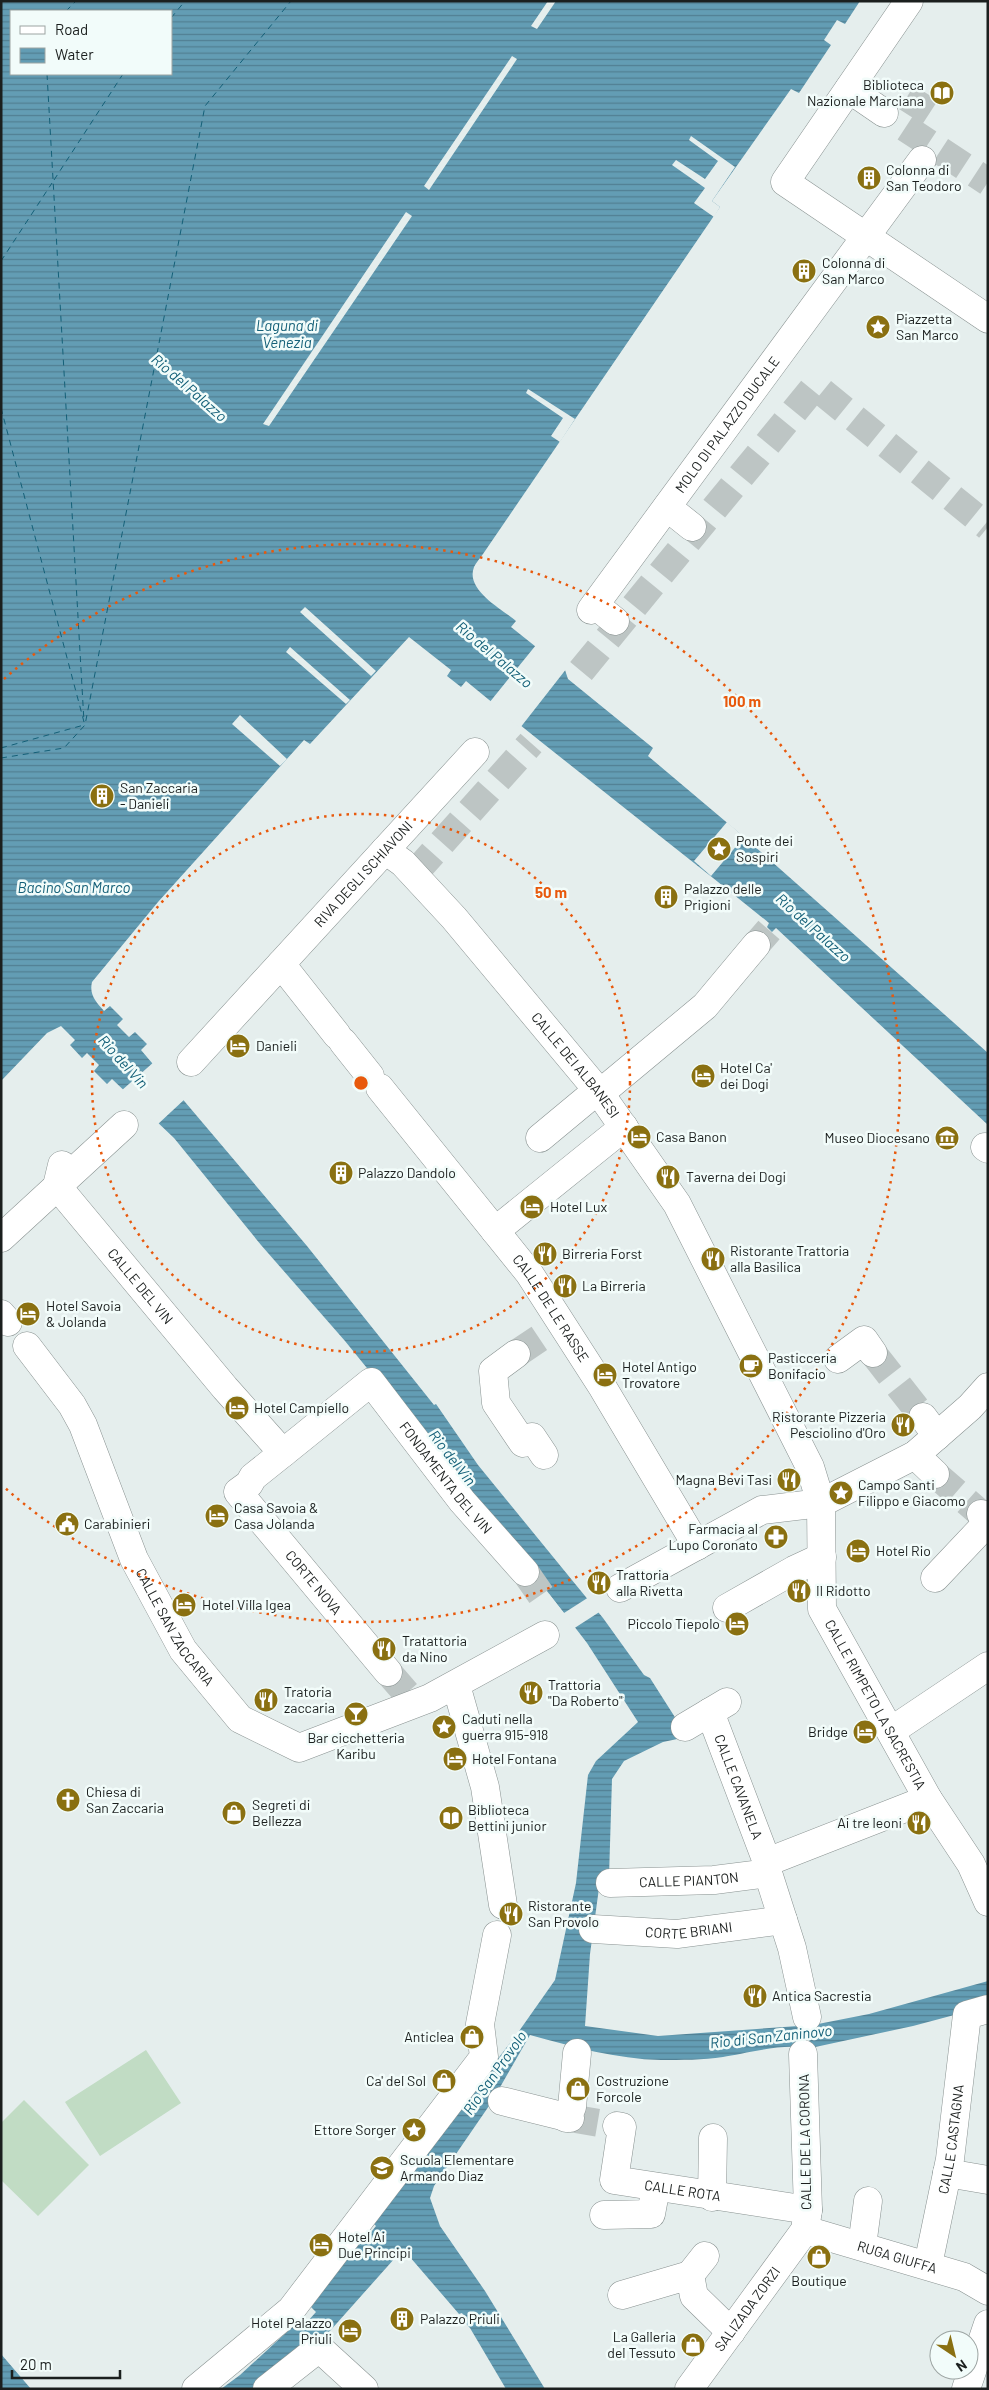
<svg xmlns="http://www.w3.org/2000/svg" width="989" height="2390" viewBox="0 0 989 2390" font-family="Barlow,sans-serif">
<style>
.pitch{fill:#c1dcc4}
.water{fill:url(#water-rules);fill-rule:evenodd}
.pier{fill:#e5eeed}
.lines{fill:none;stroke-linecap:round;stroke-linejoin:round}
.ferry{stroke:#146078;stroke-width:1;stroke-dasharray:6 5;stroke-linecap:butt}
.minor-tunnel{stroke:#bdc5c4;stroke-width:28;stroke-dasharray:28 14;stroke-linecap:butt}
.minor-casing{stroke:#899291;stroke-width:29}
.minor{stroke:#fff;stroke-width:28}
.ring{fill:none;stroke:#e8590c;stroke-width:2.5;stroke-dasharray:2.5 5}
.labels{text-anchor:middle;stroke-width:5;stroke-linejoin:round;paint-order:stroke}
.poi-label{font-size:14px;fill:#1b1f1e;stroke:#f2fcfa;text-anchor:start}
.street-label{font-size:14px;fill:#1b1f1e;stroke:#f2fcfa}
.water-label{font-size:15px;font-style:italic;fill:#146078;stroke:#f2fcfa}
.centre{fill:#e8590c;stroke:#f2fcfa;stroke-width:2.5}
.ring-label{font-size:15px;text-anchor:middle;font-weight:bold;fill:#e8590c;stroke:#f2fcfa;stroke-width:5;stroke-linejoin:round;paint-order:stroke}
</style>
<defs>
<pattern id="water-rules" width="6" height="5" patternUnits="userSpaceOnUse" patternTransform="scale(1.25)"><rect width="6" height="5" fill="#639db4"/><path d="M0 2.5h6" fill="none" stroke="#517f92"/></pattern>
</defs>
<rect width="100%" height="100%" fill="#e5eeed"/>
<path class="pitch" d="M 146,2050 L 181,2103 L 100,2156 L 65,2102 Z
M 24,2100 L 89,2165 L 38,2216 L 1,2180 L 1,2123 Z"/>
<path class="water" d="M 1,1 L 860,1 L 845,24 L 837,20 L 824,40 L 831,45 L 799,93 L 791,89 L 712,201 L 720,207 L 483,554 C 480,558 476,563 474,567 C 465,590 502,609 516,621 L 511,627 L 565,670 L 568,679 L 653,748 L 648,756 L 744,837 L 988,1053 L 988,1125 L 776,928 L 772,932 L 767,927 L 769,923 C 669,842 566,763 466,681 L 461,687 L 447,676 L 451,670 L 409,637 L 310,744 L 304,740 L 158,902 L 92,982 C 89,995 96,1002 104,1011 L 110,1006 L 123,1019 L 117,1025 L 129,1037 L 135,1032 L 147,1044 L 141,1050 L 307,1246 L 434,1405 L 436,1404 L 478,1465 L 603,1618 L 644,1675 L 650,1678 L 678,1722 L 682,1738 L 663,1742 L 624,1761 L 612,1779 L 609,1877 L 599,1888 L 590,1954 L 585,2026 L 658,2036 L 813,2025 L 869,2014 L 988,1981 L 988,2006 L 913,2026 L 806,2049 C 789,2042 743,2054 723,2057 C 703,2060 681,2060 661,2060 C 616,2059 574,2047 530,2035 L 491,2103 L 434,2186 L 430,2198 L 440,2226 L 485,2291 L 545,2389 L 506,2389 L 470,2328 L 463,2320 L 465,2318 L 462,2313 L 459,2314 L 403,2249 L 321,2341 L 258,2389 L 221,2389 L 240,2375 L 302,2318 L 307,2322 L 316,2312 L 311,2307 L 361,2239 L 364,2241 L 376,2226 L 372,2222 L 517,2034 L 555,1980 L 576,1883 L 588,1775 L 596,1761 L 638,1722 L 587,1643 L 530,1569 L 345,1341 L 261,1245 L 174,1138 L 112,1079 L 107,1084 L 94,1071 L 99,1065 L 87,1053 L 82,1058 L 70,1045 L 75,1040 L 61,1026 L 47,1033 L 1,1081 ZM 11,11 L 171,11 L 171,74 L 11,74 Z
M 1,2354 L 31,2389 L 1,2389 Z"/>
<path class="pier" d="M 548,1 L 556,1 L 537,29 L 531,26 Z
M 512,56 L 517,59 L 429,190 L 424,186 Z
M 691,136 L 735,167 L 712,201 L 720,207 L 714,217 L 694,203 L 705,188 L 672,165 L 676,160 L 705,179 L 718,161 L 689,140 Z
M 406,212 L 412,216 L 269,426 L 263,424 Z
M 528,389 L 575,419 L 560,442 L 551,436 L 563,418 L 526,393 Z
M 305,607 L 376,671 L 371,676 L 300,612 Z
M 536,645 L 567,668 L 520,728 L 489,703 Z
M 290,647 L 350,700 L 346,704 L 286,652 Z
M 240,715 L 287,759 L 280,766 L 232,724 Z
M 727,822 L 744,837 L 711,876 L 694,861 Z
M 155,1061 L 186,1098 L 157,1125 L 121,1091 Z
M 549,1594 L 564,1613 L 589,1597 L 601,1611 L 573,1629 L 547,1595 Z"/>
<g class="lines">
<path class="ferry" d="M 66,11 L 76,1
M 171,18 L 185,1
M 47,74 L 84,722
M 54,180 L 123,74
M 1,261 L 52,183
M 1,408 L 84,722
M 1,748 L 84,725
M 1,758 L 64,748 L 85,725 L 205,106 L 291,1"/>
<path class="minor-tunnel" d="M 926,93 L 904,127 L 988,182
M 581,671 L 815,386 L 988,527
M 414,874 L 531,743
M 756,945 L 769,930
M 873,1353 L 923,1417
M 516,1354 L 555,1328
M 935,1474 L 981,1514
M 525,1572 L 543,1598
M 388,1672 L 408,1695
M 570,2118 L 617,2126"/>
<defs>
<g id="minor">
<path d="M 909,1 L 785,182 L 988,319"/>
<path d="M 849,89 L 884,113"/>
<path d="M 667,507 L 692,527"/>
<path d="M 595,605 L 615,621"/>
<path id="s1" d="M 591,610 L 922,160"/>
<path id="s2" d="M 385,850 L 403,863 L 454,918 L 599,1092 L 677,1204 L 810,1467 L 821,1503 L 822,1609 L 928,1799 L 971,1864 L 988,1902"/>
<path d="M 281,964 L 337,1035"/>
<path d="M 343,1042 L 370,1076"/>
<path id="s3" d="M 191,1062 L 475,752"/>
<path id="s4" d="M 380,1088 L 529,1273 L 603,1388 L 697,1546"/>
<path d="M 540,1138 L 593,1094 L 604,1090 L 705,1006 L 756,945"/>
<path d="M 985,1147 L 988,1149"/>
<path id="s5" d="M 62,1165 L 57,1186 L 225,1388 L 283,1453 L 371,1382 L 462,1501 L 525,1572"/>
<path d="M 495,1231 L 624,1127"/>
<path d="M 1,1238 L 124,1125"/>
<path d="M 1,1314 L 8,1322"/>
<path id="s6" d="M 27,1346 L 72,1405 L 83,1425 L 134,1559 L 183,1650 L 240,1719 L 299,1748 L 430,1698 L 545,1635"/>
<path d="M 516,1354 L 493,1371 L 496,1403 L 523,1443 L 532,1437 L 544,1455"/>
<path d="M 838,1359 L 864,1340 L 873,1353"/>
<path d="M 923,1417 L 937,1436"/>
<path id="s7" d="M 283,1453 L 253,1477 L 249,1484 L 238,1492 L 388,1672"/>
<path d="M 915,1455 L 935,1474"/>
<path d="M 935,1578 L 987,1523 L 981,1514"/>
<path d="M 620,1588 L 762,1510 L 821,1503 L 915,1455 L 970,1407 L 988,1387"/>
<path d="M 727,1608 L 794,1570 L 822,1557"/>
<path d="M 456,1685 L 485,1787 L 503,1905"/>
<path id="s8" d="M 710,1712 L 767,1862 L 768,1873 L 792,1948 L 807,2017"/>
<path d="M 685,1727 L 727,1702"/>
<path d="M 891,1731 L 988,1666"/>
<path d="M 767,1862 L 928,1799"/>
<path id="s9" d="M 610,1883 L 714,1880 L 768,1873"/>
<path id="s10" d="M 593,1929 L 677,1934 L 783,1920"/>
<path d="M 502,2101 L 570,2118"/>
<path d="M 566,2118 L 572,2107 L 577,2053"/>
<path id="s11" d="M 617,2126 L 622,2127 L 614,2180 L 808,2210"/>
<path d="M 947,2173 L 988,2180"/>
<path d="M 712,2197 L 713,2138"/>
<path d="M 604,2215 L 651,2214 L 656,2187"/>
<path id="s12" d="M 805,2230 L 964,2277 L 988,2291"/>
<path d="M 862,2246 L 868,2201"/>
<path id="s13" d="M 928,2265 L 950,2159 L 967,2015 L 988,2009"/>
<path d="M 690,2275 L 705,2256"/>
<path d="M 622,2295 L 690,2275 L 694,2296 L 731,2332"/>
<path d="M 196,2389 L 291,2310 L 484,2057 L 480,2024 L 497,1935"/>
<path d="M 267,2389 L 319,2348 L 364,2389"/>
<path id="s14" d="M 689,2389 L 805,2230 L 808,2210 L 803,2054"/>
<path d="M 966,2389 L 988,2324"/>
</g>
</defs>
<use href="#minor" class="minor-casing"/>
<use href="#minor" class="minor"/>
</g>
<g class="ring">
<circle cx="361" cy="1083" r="269"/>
<path d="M4 679A539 539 0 1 1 4 1487"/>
</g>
<defs>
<symbol id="library-disc" viewBox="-11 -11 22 22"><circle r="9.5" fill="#8a7011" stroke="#f2fcfa"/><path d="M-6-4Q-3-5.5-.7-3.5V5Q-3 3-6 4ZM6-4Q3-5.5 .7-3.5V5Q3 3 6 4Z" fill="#fff"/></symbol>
<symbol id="building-disc" viewBox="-11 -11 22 22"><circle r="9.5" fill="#8a7011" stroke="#f2fcfa"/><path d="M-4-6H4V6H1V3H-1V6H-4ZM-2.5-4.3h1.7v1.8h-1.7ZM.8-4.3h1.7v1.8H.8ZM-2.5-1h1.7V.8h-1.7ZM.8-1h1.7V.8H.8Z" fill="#fff"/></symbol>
<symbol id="sight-disc" viewBox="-11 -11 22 22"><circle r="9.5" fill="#8a7011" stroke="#f2fcfa"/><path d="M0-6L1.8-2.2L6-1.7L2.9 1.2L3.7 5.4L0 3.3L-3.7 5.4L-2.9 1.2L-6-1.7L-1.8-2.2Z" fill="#fff"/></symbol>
<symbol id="hotel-disc" viewBox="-11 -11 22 22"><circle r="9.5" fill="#8a7011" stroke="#f2fcfa"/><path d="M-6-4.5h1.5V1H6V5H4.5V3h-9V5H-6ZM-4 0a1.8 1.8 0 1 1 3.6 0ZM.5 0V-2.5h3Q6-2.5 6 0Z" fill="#fff"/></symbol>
<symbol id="museum-disc" viewBox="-11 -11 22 22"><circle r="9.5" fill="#8a7011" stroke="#f2fcfa"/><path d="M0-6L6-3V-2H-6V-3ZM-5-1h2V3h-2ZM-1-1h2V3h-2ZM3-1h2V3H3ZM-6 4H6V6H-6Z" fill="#fff"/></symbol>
<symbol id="restaurant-disc" viewBox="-11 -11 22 22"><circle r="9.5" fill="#8a7011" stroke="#f2fcfa"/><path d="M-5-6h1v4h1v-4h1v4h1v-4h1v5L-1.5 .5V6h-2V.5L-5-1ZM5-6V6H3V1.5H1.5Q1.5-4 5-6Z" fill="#fff"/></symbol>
<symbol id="cafe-disc" viewBox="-11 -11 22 22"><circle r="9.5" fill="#8a7011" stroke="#f2fcfa"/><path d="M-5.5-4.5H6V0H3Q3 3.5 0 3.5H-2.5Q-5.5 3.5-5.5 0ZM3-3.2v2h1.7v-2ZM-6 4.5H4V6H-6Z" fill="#fff"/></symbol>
<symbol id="civic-disc" viewBox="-11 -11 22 22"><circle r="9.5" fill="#8a7011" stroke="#f2fcfa"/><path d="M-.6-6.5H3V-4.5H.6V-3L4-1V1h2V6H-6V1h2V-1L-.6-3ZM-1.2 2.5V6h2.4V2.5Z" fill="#fff"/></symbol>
<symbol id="pharmacy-disc" viewBox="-11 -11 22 22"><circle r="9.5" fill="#8a7011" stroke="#f2fcfa"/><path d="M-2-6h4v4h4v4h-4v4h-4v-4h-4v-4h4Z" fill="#fff"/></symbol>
<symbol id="bar-disc" viewBox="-11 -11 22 22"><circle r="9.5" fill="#8a7011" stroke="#f2fcfa"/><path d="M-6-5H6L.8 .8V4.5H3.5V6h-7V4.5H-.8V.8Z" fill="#fff"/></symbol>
<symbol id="church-disc" viewBox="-11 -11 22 22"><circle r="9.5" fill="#8a7011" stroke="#f2fcfa"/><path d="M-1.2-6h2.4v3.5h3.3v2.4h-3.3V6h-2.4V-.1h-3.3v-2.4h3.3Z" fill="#fff"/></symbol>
<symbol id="shop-disc" viewBox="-11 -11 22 22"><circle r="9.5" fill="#8a7011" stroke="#f2fcfa"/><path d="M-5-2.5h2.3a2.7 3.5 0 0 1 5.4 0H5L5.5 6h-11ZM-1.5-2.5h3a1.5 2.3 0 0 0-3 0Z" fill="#fff"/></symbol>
<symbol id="school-disc" viewBox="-11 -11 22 22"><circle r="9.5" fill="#8a7011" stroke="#f2fcfa"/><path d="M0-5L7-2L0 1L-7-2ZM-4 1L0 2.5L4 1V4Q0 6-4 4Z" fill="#fff"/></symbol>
</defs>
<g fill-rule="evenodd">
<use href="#library-disc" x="928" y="79" width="28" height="28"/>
<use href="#building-disc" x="855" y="164" width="28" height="28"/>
<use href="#building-disc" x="790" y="257" width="28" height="28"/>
<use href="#sight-disc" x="864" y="313" width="28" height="28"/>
<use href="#building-disc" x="88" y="782" width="28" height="28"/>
<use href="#sight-disc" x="705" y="835" width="28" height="28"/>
<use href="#building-disc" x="652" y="883" width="28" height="28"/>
<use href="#hotel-disc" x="224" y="1032" width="28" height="28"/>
<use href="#hotel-disc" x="689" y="1062" width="28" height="28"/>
<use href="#hotel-disc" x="625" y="1123" width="28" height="28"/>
<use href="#museum-disc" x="933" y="1124" width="28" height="28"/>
<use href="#building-disc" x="327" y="1159" width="28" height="28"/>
<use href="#restaurant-disc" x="654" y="1163" width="28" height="28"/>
<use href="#hotel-disc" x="518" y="1193" width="28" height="28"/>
<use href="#restaurant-disc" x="531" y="1240" width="28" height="28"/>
<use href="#restaurant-disc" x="699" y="1245" width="28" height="28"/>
<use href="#restaurant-disc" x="551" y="1272" width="28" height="28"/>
<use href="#hotel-disc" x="14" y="1300" width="28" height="28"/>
<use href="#cafe-disc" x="737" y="1352" width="28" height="28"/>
<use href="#hotel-disc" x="591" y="1361" width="28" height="28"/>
<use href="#hotel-disc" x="223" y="1394" width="28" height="28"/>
<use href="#restaurant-disc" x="889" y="1411" width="28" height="28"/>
<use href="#restaurant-disc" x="775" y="1466" width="28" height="28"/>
<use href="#sight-disc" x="827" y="1479" width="28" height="28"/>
<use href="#hotel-disc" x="203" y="1502" width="28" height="28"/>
<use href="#civic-disc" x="53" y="1510" width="28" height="28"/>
<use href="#pharmacy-disc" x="762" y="1523" width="28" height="28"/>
<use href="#hotel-disc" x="844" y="1537" width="28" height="28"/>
<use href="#restaurant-disc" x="585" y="1569" width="28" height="28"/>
<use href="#restaurant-disc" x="785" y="1577" width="28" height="28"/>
<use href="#hotel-disc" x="170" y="1591" width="28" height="28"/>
<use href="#hotel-disc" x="723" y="1610" width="28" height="28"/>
<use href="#restaurant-disc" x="370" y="1635" width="28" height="28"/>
<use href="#restaurant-disc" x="517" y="1679" width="28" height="28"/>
<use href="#restaurant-disc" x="252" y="1686" width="28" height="28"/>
<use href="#bar-disc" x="342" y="1700" width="28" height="28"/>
<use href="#sight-disc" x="430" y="1713" width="28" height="28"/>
<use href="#hotel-disc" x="851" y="1718" width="28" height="28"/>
<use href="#hotel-disc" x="441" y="1745" width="28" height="28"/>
<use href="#church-disc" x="54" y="1786" width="28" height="28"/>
<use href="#shop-disc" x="220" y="1799" width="28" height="28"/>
<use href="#library-disc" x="437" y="1804" width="28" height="28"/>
<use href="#restaurant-disc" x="905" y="1809" width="28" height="28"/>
<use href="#restaurant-disc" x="497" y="1900" width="28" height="28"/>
<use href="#restaurant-disc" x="741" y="1982" width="28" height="28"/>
<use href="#shop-disc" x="458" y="2023" width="28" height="28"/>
<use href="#shop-disc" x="430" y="2067" width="28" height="28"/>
<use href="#shop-disc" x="564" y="2075" width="28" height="28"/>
<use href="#sight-disc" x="400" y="2116" width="28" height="28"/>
<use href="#school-disc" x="368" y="2154" width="28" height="28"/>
<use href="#hotel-disc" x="307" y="2231" width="28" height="28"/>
<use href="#shop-disc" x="805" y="2243" width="28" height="28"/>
<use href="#building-disc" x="388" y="2305" width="28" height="28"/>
<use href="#hotel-disc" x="336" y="2317" width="28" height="28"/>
<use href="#shop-disc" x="679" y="2331" width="28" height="28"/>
</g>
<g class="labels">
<g class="poi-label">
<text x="924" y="90" text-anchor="end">Biblioteca<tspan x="924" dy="16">Nazionale Marciana</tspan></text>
<text x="886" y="175">Colonna di<tspan x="886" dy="16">San Teodoro</tspan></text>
<text x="822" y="268">Colonna di<tspan x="822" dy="16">San Marco</tspan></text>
<text x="896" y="324">Piazzetta<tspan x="896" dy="16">San Marco</tspan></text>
<text x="120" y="793">San Zaccaria<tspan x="120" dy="16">- Danieli</tspan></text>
<text x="736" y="846">Ponte dei<tspan x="736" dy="16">Sospiri</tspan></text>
<text x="684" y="894">Palazzo delle<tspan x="684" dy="16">Prigioni</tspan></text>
<text x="256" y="1051">Danieli</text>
<text x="720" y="1073">Hotel Ca'<tspan x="720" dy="16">dei Dogi</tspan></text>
<text x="656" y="1142">Casa Banon</text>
<text x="930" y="1143" text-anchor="end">Museo Diocesano</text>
<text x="358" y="1178">Palazzo Dandolo</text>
<text x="686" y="1182">Taverna dei Dogi</text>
<text x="550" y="1212">Hotel Lux</text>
<text x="730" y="1256">Ristorante Trattoria<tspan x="730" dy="16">alla Basilica</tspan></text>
<text x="562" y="1259">Birreria Forst</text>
<text x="582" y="1291">La Birreria</text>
<text x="46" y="1311">Hotel Savoia<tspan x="46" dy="16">&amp; Jolanda</tspan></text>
<text x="768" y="1363">Pasticceria<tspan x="768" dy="16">Bonifacio</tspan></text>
<text x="622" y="1372">Hotel Antigo<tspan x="622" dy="16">Trovatore</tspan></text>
<text x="254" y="1413">Hotel Campiello</text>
<text x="886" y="1422" text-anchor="end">Ristorante Pizzeria<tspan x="886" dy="16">Pesciolino d'Oro</tspan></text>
<text x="772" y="1485" text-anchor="end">Magna Bevi Tasi</text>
<text x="858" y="1490">Campo Santi<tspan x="858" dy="16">Filippo e Giacomo</tspan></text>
<text x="234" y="1513">Casa Savoia &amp;<tspan x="234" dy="16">Casa Jolanda</tspan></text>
<text x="84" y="1529">Carabinieri</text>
<text x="758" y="1534" text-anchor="end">Farmacia al<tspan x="758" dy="16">Lupo Coronato</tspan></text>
<text x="876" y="1556">Hotel Rio</text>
<text x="616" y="1580">Trattoria<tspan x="616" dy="16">alla Rivetta</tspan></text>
<text x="816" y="1596">Il Ridotto</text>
<text x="202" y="1610">Hotel Villa Igea</text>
<text x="720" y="1629" text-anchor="end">Piccolo Tiepolo</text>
<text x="402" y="1646">Tratattoria<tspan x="402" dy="16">da Nino</tspan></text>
<text x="548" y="1690">Trattoria<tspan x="548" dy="16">"Da Roberto"</tspan></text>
<text x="284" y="1697">Tratoria<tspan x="284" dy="16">zaccaria</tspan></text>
<text x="462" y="1724">Caduti nella<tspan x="462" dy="16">guerra 915-918</tspan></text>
<text x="848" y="1737" text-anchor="end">Bridge</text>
<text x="356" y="1743" text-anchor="middle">Bar cicchetteria<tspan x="356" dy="16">Karibu</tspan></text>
<text x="472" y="1764">Hotel Fontana</text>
<text x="86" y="1797">Chiesa di<tspan x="86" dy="16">San Zaccaria</tspan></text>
<text x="252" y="1810">Segreti di<tspan x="252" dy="16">Bellezza</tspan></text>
<text x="468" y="1815">Biblioteca<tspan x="468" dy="16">Bettini junior</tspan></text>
<text x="902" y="1828" text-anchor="end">Ai tre leoni</text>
<text x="528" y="1911">Ristorante<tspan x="528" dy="16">San Provolo</tspan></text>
<text x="772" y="2001">Antica Sacrestia</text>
<text x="454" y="2042" text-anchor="end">Anticlea</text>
<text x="426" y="2086" text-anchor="end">Ca' del Sol</text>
<text x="596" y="2086">Costruzione<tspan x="596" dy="16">Forcole</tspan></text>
<text x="396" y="2135" text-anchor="end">Ettore Sorger</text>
<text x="400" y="2165">Scuola Elementare<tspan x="400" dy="16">Armando Diaz</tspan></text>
<text x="338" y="2242">Hotel Ai<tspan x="338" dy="16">Due Principi</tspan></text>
<text x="819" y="2286" text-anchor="middle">Boutique</text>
<text x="420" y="2324">Palazzo Priuli</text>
<text x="332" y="2328" text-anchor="end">Hotel Palazzo<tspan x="332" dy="16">Priuli</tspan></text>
<text x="676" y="2342" text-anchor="end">La Galleria<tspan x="676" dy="16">del Tessuto</tspan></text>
</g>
<g class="street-label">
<text dy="5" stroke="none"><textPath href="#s1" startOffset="230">MOLO DI PALAZZO DUCALE</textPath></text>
<text dy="5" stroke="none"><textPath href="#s3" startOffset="255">RIVA DEGLI SCHIAVONI</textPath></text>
<text dy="5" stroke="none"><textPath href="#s2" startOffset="288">CALLE DEI ALBANESI</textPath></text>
<text dy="5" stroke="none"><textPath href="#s5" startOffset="152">CALLE DEL VIN</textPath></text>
<text dy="5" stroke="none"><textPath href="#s4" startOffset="279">CALLE DE LE RASSE</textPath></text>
<text dy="5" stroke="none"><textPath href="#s5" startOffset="606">FONDAMENTA DEL VIN</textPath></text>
<text dy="5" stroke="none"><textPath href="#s7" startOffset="178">CORTE NOVA</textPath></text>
<text dy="5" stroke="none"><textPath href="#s6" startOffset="320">CALLE SAN ZACCARIA</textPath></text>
<text dy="5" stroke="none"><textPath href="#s2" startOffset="1008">CALLE RIMPETO LA SACRESTIA</textPath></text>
<text dy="5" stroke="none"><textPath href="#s8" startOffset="80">CALLE CAVANELA</textPath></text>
<text dy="5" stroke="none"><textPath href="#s9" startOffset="79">CALLE PIANTON</textPath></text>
<text dy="5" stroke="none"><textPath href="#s10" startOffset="96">CORTE BRIANI</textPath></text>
<text dy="5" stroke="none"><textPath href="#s13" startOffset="128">CALLE CASTAGNA</textPath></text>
<text transform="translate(805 2142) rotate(-91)" y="5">CALLE DE LA CORONA</text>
<text dy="5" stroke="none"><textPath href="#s11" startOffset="128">CALLE ROTA</textPath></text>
<text dy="5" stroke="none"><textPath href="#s12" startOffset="96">RUGA GIUFFA</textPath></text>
<text dy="5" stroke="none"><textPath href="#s14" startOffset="99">SALIZADA ZORZI</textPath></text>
</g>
<g class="water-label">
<text x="287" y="331">Laguna di<tspan x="287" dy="17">Venezia</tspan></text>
<text transform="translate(189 388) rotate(41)" y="5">Rio del Palazzo</text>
<text transform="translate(494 655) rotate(40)" y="5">Rio del Palazzo</text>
<text x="74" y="893">Bacino San Marco</text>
<text transform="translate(813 928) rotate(42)" y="5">Rio del Palazzo</text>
<text transform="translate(123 1062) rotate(48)" y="5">Rio del Vin</text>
<text transform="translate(452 1458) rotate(52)" y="5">Rio del Vin</text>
<text transform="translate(771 2037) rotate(-6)" y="5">Rio di San Zaninovo</text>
<text transform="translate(495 2073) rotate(-55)" y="5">Rio San Provolo</text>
</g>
</g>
<circle cx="361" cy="1083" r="8" class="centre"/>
<g class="ring-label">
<text x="742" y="707">100 m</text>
<text x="551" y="898">50 m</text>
</g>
<rect width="989" height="2390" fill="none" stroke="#1b1f1e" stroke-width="5"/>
<rect x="10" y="10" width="162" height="65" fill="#f2fcfa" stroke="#9ca4a2"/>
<rect x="20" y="26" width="25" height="8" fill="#ffffff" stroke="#9ca4a2"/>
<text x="55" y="35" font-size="15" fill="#1b1f1e">Road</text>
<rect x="20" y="48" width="25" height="15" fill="url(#water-rules)" stroke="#9ca4a2"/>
<text x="55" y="60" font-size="15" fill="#1b1f1e">Water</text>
<g transform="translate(954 2355) rotate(145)"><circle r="24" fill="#f2fcfa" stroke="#9ca4a2"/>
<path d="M0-4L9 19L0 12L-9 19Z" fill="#8a7011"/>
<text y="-8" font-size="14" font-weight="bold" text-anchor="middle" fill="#1b1f1e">N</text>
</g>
<path d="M12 2370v8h108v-8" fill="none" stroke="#1b1f1e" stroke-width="2.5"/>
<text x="20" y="2370" font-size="15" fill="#1b1f1e" stroke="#f2fcfa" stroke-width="4" paint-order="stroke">20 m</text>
</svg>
